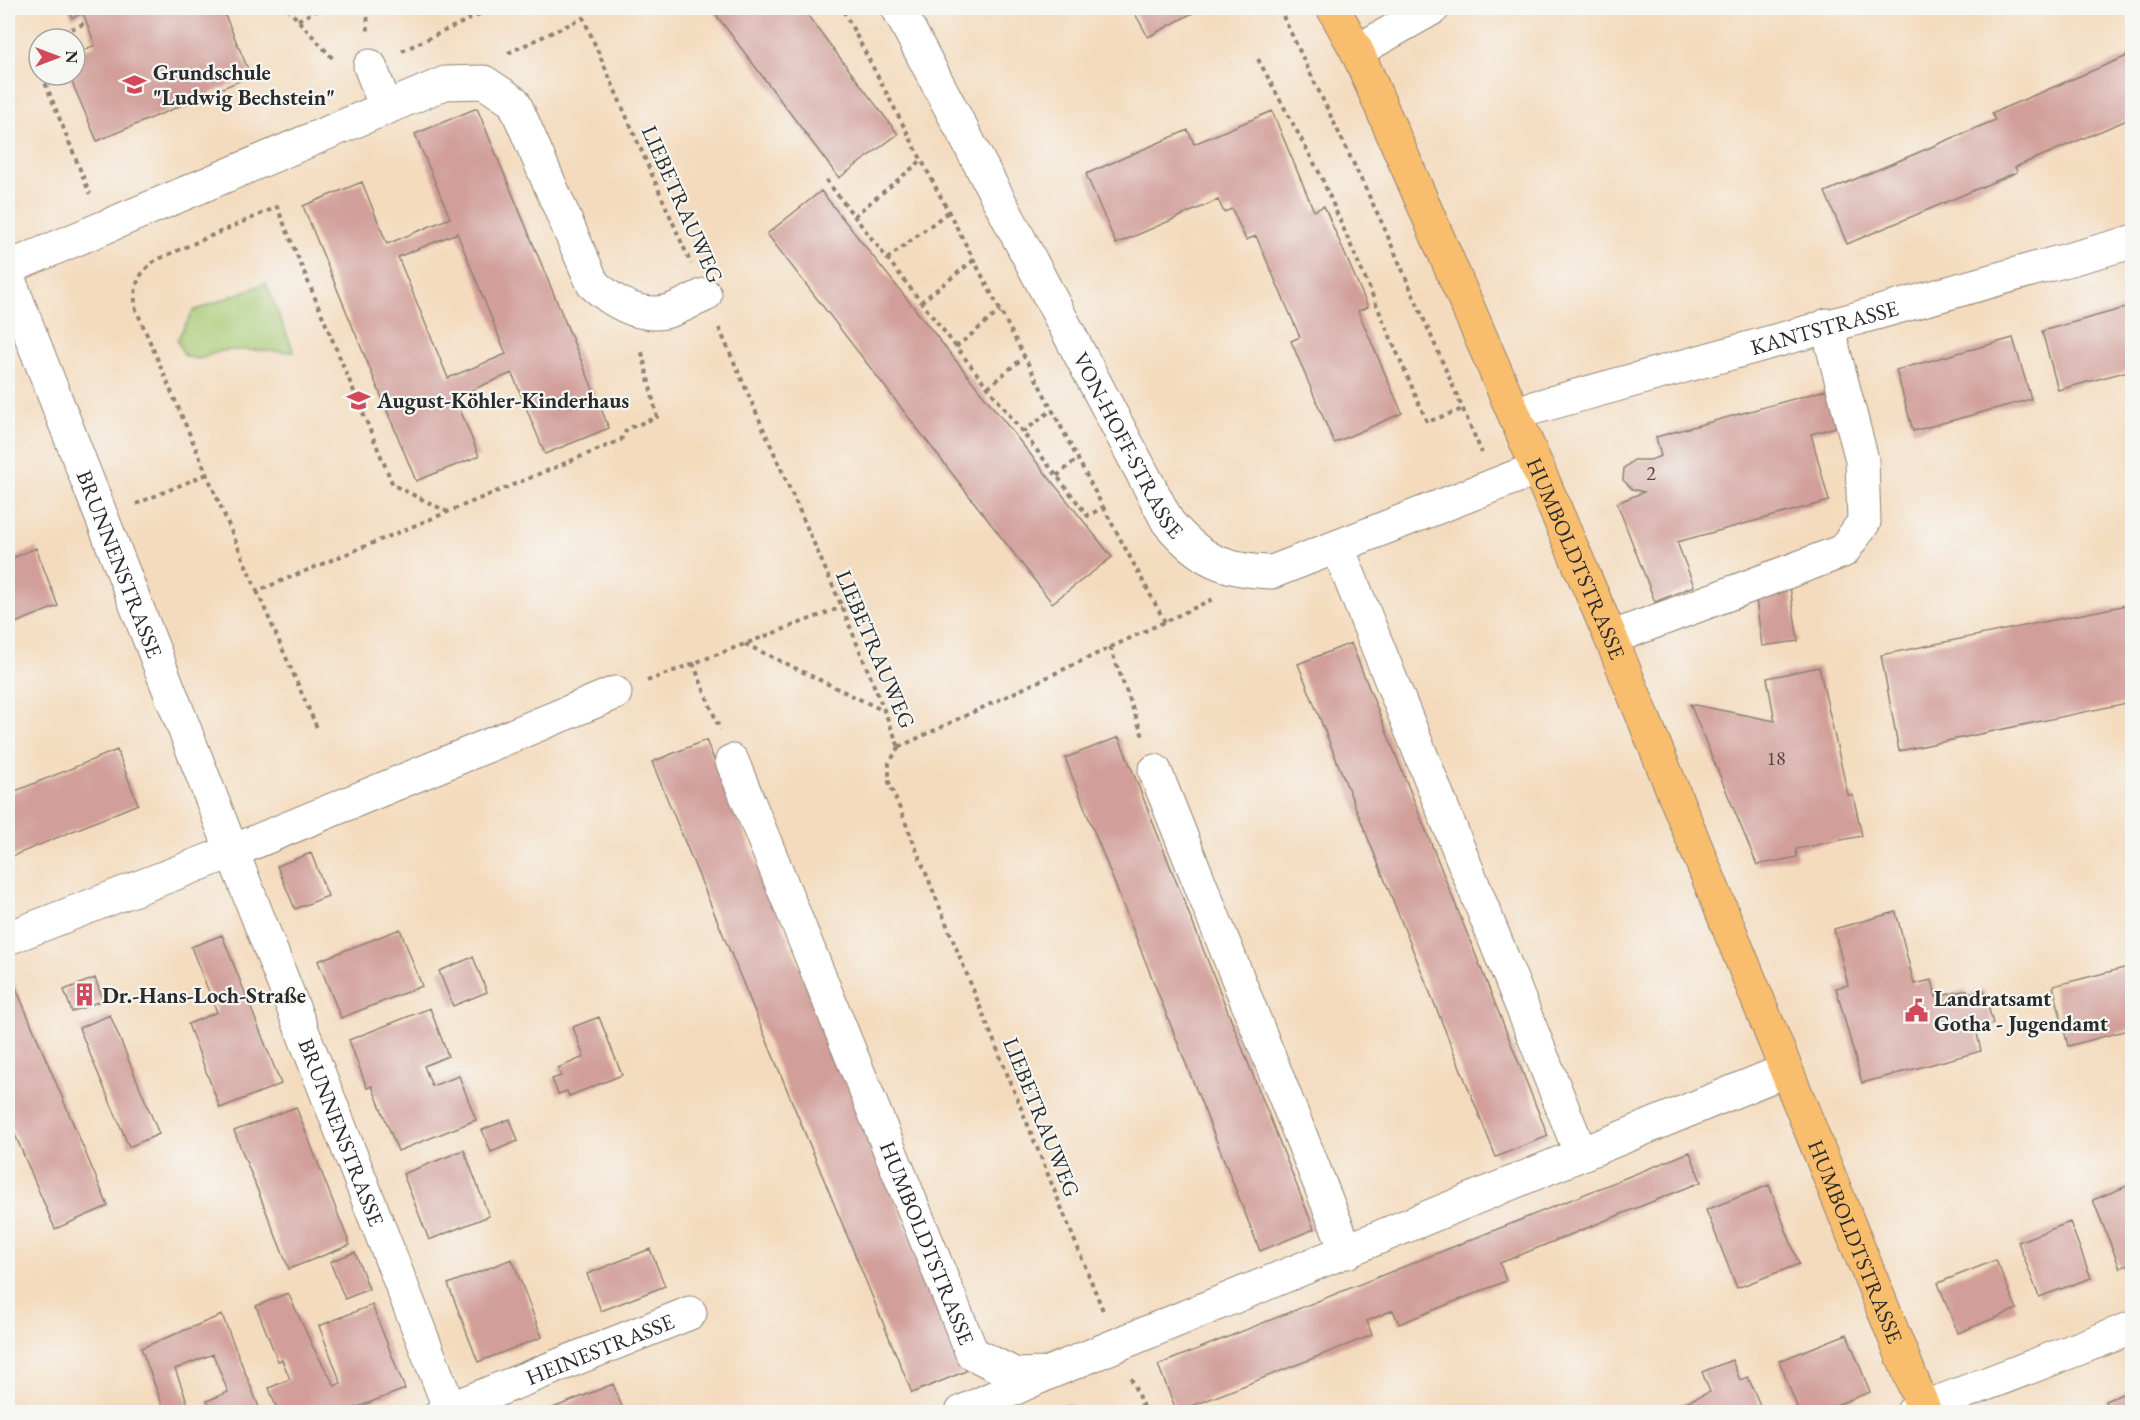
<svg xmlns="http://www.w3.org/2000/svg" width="2140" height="1420" viewBox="0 0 2140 1420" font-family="'EB Garamond',serif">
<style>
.green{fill:#a6c871;stroke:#687a4e;stroke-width:1.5}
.building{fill:#d19e99;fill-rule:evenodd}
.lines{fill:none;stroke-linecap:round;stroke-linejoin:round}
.minor-casing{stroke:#908374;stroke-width:35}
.major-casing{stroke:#908374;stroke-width:35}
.path{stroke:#908374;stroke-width:4;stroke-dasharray:4.5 4.5;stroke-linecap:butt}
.minor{stroke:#fff;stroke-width:33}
.major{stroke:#f9be6d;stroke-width:33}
.labels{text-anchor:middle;stroke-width:4.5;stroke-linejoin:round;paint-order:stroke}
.number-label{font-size:20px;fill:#544846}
.poi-label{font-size:22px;font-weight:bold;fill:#2b2b2b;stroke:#f6f6f2;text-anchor:start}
.street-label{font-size:22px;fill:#2b2b2b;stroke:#f6f6f2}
</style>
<rect width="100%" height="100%" fill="#f6f6f2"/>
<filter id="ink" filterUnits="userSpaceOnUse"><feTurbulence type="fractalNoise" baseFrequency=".0167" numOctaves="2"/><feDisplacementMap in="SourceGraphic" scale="12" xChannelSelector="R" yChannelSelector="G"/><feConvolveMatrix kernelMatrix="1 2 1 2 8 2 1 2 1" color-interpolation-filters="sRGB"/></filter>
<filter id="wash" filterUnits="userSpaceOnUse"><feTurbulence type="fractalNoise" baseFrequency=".008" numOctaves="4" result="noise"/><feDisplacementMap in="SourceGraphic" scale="24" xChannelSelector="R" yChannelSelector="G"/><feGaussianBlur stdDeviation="1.35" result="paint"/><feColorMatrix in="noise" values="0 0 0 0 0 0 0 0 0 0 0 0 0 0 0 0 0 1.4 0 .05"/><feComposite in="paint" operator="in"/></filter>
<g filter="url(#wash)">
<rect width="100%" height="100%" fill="#f4dbbe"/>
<path class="green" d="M 266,283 L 294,352 C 271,352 246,348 223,351 C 205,353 206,365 184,355 L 177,340 L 193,311 Z"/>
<g id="blocks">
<path class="building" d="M 68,8 L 222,8 L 251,76 L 97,141 L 69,75 L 75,75 L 75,54 L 95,45 L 83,13 L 72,18 Z
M 711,8 L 802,8 L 898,134 L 839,178 Z
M 1132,8 L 1202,8 L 1148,37 Z
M 2132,54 L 2132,118 L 2015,167 L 2017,172 L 1847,244 L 1825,192 L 1995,120 L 1992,113 Z
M 477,108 L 609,428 L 545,454 L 512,373 L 455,397 L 479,456 L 416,481 L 303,206 L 362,182 L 387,244 L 450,218 L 415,134 ZM 457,233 L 506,354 L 448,378 L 398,257 Z
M 1272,111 L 1314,211 L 1324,206 L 1368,307 L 1358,311 L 1402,413 L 1334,443 L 1291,341 L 1300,337 L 1256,236 L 1246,240 L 1232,209 L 1224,212 L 1218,200 L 1116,244 L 1086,174 L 1188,130 L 1194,144 Z
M 821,191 L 1112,557 L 1052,603 L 767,234 Z
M 2132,306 L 2132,370 L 2058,390 L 2042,331 Z
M 2013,338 L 2031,399 L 1913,431 L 1896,370 Z
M 1833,388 L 1843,425 L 1811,434 L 1829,501 L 1677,542 L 1694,586 L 1655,602 L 1617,503 L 1644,492 L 1632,489 L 1623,480 L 1624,468 L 1634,460 L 1650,460 L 1661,456 L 1656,437 Z
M 36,548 L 58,606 L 8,626 L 8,560 Z
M 1790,587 L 1798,641 L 1762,646 L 1755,591 Z
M 2132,604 L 2132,702 L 1899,751 L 1881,655 Z
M 1351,643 L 1548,1136 L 1496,1157 L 1298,664 Z
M 1819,667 L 1848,795 L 1853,795 L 1862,836 L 1796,849 L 1797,857 L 1757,865 L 1690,704 L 1775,721 L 1767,678 Z
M 1119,737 L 1314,1229 L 1260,1251 L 1065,758 Z
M 706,740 L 966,1371 L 912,1393 L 652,762 Z
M 117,750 L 138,804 L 8,858 L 8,794 Z
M 311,853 L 328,896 L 295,909 L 277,866 Z
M 1896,912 L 1914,984 L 1932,980 L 1936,997 L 1967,990 L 1967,994 L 1984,990 L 1993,1024 L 1976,1029 L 1981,1051 L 1862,1083 L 1836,988 L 1848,985 L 1834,929 Z
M 400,929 L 422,986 L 341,1018 L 318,961 Z
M 222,935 L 281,1084 L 220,1108 L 188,1024 L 217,1012 L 191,947 Z
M 473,957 L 487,992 L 453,1006 L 439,971 Z
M 2132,966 L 2132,1029 L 2068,1046 L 2053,986 Z
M 8,969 L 108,1206 L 55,1229 L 8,1118 Z
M 95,978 L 103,1000 L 72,1012 L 64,990 Z
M 430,1008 L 448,1056 L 424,1066 L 432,1086 L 459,1076 L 476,1120 L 398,1151 L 372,1086 L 367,1088 L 349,1040 Z
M 110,1015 L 159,1134 L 129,1147 L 79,1028 Z
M 599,1017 L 622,1075 L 569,1096 L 567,1091 L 558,1094 L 552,1079 L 561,1076 L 558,1068 L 584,1057 L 573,1027 Z
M 296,1107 L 350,1245 L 289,1269 L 234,1131 Z
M 510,1119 L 518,1141 L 491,1152 L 482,1130 Z
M 464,1150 L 489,1216 L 429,1240 L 403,1174 Z
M 1690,1152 L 1701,1182 L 1500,1263 L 1506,1281 L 1399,1324 L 1393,1310 L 1367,1321 L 1372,1335 L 1177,1412 L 1158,1365 Z
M 2132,1184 L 2132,1263 L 2120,1268 L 2093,1200 Z
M 1769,1185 L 1799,1264 L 1737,1288 L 1706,1210 Z
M 2070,1222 L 2091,1278 L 2039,1297 L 2018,1242 Z
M 650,1249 L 665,1286 L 601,1311 L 587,1274 Z
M 355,1252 L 369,1289 L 345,1299 L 330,1262 Z
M 512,1259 L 542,1337 L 478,1362 L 448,1284 Z
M 1996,1260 L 2017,1309 L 1958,1333 L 1938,1283 Z
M 288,1293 L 313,1347 L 335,1386 L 341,1383 L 319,1326 L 372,1305 L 405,1389 L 345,1412 L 278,1412 L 269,1388 L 290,1379 L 282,1360 L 278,1361 L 256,1306 Z
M 222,1315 L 261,1412 L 212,1412 L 207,1401 L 228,1392 L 213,1354 L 175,1369 L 191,1412 L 165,1412 L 141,1348 Z
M 1847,1334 L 1870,1392 L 1818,1412 L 1799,1412 L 1779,1361 Z
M 1732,1360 L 1740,1380 L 1748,1377 L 1763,1412 L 1669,1412 L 1668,1409 L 1710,1392 L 1702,1372 Z
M 613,1384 L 624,1412 L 543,1412 Z
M 2132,1390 L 2132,1412 L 2109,1412 L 2105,1401 Z
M 1072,1405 L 1075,1412 L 1052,1412 Z"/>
</g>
</g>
<g filter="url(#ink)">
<use href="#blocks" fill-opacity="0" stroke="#908374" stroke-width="1.5"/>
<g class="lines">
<defs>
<g id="minor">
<path id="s1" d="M 898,8 L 1168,522 C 1199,559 1224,571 1272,572 L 1538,468"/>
<path d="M 1357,51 L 1433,8"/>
<path d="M 370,66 L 386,108"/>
<path d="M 8,268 L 445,83 L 484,82 L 514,102 L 593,284 C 612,301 638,317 665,312 C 678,309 693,300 705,295"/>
<path id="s2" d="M 8,277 L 451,1412"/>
<path id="s3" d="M 1515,413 L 2132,242"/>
<path d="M 1338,548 L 1581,1154"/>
<path d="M 1611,638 L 1843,551 L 1864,522 L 1862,460 L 1827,325"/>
<path id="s4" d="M 732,761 L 972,1353 L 1016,1375 L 1046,1374 L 1784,1071"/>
<path d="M 1155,771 L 1347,1252"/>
<path d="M 8,938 L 233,851 L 615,693"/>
<path id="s5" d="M 442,1412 L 690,1313"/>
<path d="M 962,1412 L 1044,1375"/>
<path d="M 1913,1412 L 2132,1328"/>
</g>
<g id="major">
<path id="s6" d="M 1333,8 L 1357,51 L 1611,638 L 1925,1412"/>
</g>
</defs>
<use href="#minor" class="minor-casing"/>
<use href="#major" class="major-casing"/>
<path class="path" d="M 287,8 L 335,61
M 367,8 L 368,32
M 579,8 L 691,264
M 1279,8 L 1382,223 L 1482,453
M 298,20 L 322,8
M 46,39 L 86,23
M 402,51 L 493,8
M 508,53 L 583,18
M 1258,59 L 1320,174 L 1427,422 L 1463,409
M 42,75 L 90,194
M 826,180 L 1088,516 L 1103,507 L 842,8
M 854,216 L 922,160
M 887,259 L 948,212
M 921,302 L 974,260
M 719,328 L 842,607 L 899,747
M 956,347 L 1000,311
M 988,387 L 1024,357
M 1023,432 L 1052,410
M 1057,476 L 1077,459
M 136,504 L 207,474
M 1103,507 L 1165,622
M 448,512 L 393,485 L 277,207 L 156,260 C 138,273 134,285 135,307 L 257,591 L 621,440 L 627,429 L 657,417 L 641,348
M 257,591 L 317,728
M 745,644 L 884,711
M 1110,647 L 1144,739
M 693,663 L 720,730
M 647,681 L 842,607
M 899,747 L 889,763 L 889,782 L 1104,1313
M 899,747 L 1213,599
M 1131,1378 L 1145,1412"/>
<use href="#minor" class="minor"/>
<use href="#major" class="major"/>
</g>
</g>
<defs>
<symbol id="school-bare" viewBox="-9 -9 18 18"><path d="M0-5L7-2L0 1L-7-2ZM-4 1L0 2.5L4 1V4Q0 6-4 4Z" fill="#d1495b" stroke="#f6f6f2" stroke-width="2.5" paint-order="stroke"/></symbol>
<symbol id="building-bare" viewBox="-9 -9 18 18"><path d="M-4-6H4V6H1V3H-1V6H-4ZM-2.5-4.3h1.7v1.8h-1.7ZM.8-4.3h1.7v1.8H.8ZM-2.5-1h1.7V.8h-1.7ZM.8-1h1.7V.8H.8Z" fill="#d1495b" stroke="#f6f6f2" stroke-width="2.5" paint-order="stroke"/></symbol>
<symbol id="civic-bare" viewBox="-9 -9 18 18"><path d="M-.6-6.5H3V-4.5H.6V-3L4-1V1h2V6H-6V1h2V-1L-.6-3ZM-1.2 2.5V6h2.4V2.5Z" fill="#d1495b" stroke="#f6f6f2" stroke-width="2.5" paint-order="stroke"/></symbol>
</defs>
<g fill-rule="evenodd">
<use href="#school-bare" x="118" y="68" width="33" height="33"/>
<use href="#school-bare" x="342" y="384" width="33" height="33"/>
<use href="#building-bare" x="68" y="978" width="33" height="33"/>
<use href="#civic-bare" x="1900" y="994" width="33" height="33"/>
</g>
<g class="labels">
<g class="number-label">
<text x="1651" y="480">2</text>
<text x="1776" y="765">18</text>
</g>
<g class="poi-label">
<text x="153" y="80">Grundschule<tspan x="153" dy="25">"Ludwig Bechstein"</tspan></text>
<text x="377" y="408">August-Köhler-Kinderhaus</text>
<text x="102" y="1003">Dr.-Hans-Loch-Straße</text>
<text x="1934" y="1006">Landratsamt<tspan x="1934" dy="25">Gotha - Jugendamt</tspan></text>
</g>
<g class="street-label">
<text transform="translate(683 204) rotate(66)" y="8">LIEBETRAUWEG</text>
<text dy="8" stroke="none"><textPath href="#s3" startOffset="321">KANTSTRASSE</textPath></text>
<text dy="8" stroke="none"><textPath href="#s1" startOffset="494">VON-HOFF-STRASSE</textPath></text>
<text dy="8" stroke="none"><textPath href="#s6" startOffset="602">HUMBOLDTSTRASSE</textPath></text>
<text dy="8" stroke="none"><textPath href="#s2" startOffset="308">BRUNNENSTRASSE</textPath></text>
<text transform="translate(876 649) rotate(67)" y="8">LIEBETRAUWEG</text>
<text transform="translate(1042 1117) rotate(68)" y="8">LIEBETRAUWEG</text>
<text dy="8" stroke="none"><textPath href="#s2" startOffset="918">BRUNNENSTRASSE</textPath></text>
<text dy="8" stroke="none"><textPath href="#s6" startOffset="1340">HUMBOLDTSTRASSE</textPath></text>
<text dy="8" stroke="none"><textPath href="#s4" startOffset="520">HUMBOLDTSTRASSE</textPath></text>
<text dy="8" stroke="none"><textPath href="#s5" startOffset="170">HEINESTRASSE</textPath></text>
</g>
</g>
<rect width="2140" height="1420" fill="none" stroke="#f6f6f2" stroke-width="30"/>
<g transform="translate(57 57) rotate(90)"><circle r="28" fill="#f6f6f2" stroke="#a5a5a2" stroke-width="1.5"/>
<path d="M0-4.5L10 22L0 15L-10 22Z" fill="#d1495b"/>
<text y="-9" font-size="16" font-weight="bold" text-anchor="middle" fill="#2b2b2b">N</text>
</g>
</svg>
